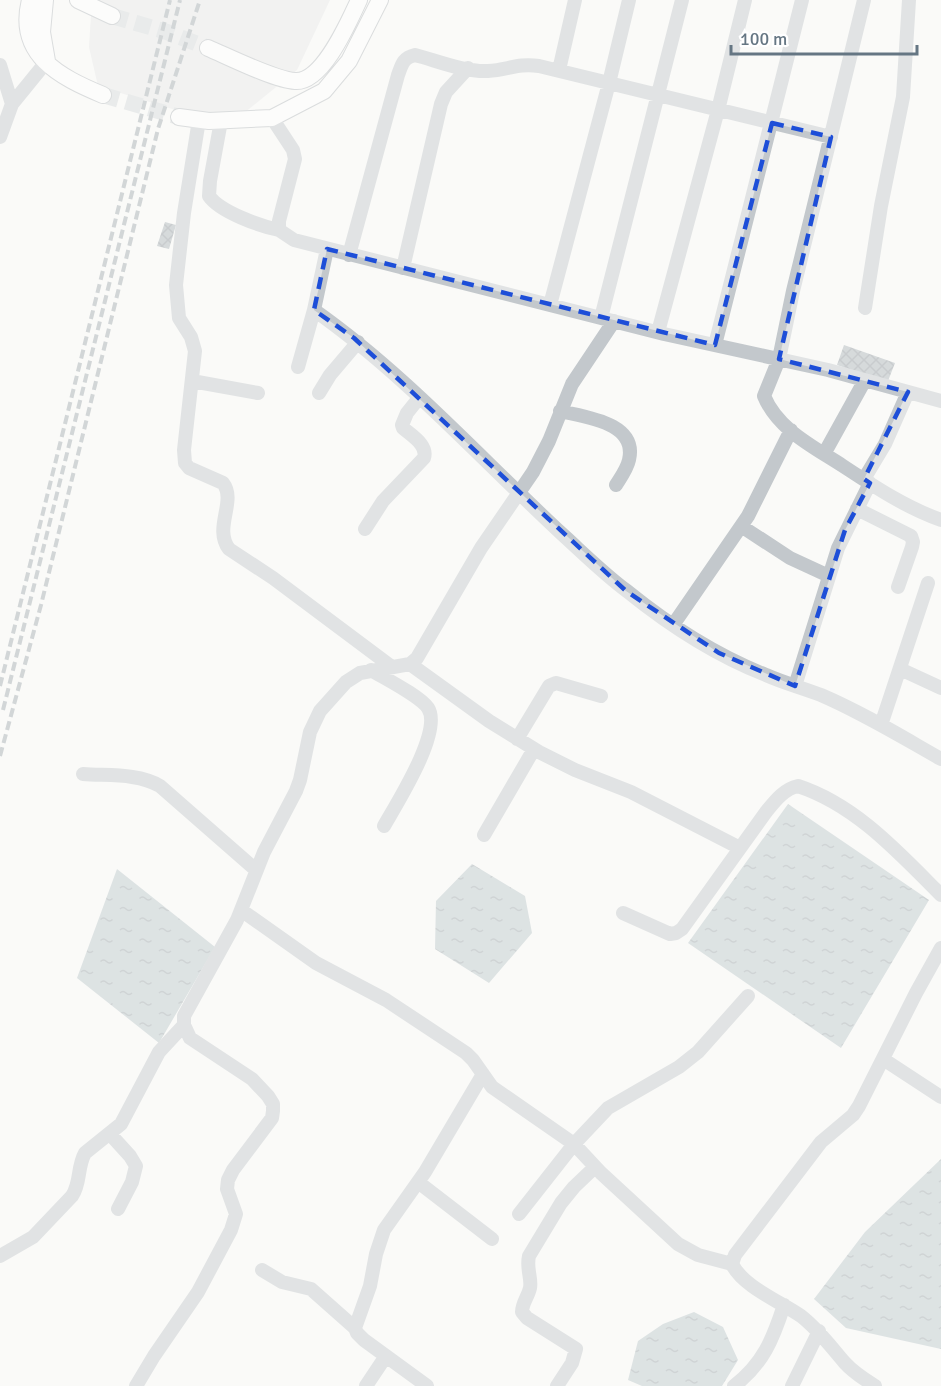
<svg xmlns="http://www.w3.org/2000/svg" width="941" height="1386" viewBox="0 0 941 1386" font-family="Signika,sans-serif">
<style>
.built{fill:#e8e9e9}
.water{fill:url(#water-ripples)}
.building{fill:url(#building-cross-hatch)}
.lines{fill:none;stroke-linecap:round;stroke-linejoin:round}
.major-tunnel{stroke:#d5d9db;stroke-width:16;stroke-dasharray:16 8;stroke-linecap:butt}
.major-casing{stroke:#b5babe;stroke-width:18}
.minor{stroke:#c3c8cc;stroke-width:14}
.major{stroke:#fff;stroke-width:16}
.rail{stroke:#a2aab0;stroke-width:4;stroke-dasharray:9 4.5;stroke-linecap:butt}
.marked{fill:none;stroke:#1d4ed8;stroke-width:4.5;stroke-dasharray:12 8;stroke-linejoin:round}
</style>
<defs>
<pattern id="water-ripples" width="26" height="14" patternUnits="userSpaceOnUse" patternTransform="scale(1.5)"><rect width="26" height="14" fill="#bbc7cb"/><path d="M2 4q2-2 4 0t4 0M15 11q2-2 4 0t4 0" fill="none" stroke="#9ca6aa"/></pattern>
<pattern id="building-cross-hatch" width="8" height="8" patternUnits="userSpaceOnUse" patternTransform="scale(1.5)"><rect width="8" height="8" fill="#aab3b9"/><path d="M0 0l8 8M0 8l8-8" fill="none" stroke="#8e969c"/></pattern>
</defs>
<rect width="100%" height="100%" fill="#fafaf8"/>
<path class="built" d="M 92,0 L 330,0 L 297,70 L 238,118 L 182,112 L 98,86 L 89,47 Z"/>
<path class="water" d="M 788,804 L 929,900 L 841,1048 L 688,943 Z
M 472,864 L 525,896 L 532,933 L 489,983 L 435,949 L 436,901 Z
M 117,869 L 215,947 L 159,1043 L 77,978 Z
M 941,1159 L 941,1349 L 846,1328 L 814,1299 L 865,1232 Z
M 694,1312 L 723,1327 L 738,1360 L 722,1386 L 642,1386 L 628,1380 L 638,1341 L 663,1324 Z"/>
<path class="building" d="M 165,222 L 176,225 L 169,249 L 157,246 Z
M 844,345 L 895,363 L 888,381 L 880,380 L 837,365 Z"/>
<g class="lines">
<path class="major-tunnel" d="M 112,16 L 167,32 L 208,48
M 103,95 L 179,117"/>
<defs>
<path id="major" d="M 30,0 C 16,55 60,77 103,95
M 45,0 L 42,32 L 47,61
M 78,0 L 112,16
M 208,48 C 229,57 275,80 295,81 C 323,83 349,21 359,0
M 179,117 L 209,121 L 272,118 L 324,91 L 349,61 L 380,0"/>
</defs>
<use href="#major" class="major-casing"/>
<path class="minor" d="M 864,0 L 793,291 L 779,359 L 764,396 C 778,430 814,447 843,466 C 875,487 905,507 941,520
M 0,65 L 12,104
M 559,70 L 575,0
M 272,118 L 293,150 L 295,159 L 279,221 L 279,230 L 294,240 L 664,334 L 828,370 L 941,401
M 199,120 L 184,213 L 176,285 L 179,318 L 191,337 L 195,351 L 184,450 L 185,463 L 189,468 L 223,483 C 237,501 213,528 229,549 L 273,578 L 392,667
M 221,121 L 210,181 L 209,196 C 220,212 260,226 279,230
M 0,137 L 12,104 L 47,61
M 349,255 L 398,75 C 402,64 403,58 415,55 C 438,61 464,72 488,71 C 508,70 517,63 539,66 L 831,137
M 403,268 L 441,104 L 446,92 L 468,68
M 550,305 L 609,83 L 629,0
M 865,308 L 881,206 L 903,97 L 909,0
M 314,310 C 405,374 481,459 562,534 C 583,553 604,574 627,591 C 669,625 715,655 766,675 C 784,683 803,688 821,695 C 863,713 902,737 941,759
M 601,318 L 682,0
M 658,332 L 718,110 L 745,0
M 715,345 L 802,0
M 298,367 L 314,310 L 327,249
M 192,381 L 258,393
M 319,393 L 330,375 L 358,342
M 560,411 C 584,417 638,422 629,460 C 627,469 621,477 616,485
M 824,454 L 865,380
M 864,479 L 885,444 L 908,392
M 857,509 L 911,536 L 913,542 L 912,547 L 898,587
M 741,526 L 790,558 L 829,576
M 365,529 L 383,501 L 424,458 C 428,445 412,436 403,428 L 402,425 L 407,413 L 419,398
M 673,625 L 748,516 L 791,430
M 410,664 L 489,721 L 539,752 L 575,770 L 631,792 L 740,848
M 900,669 L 941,688
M 371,670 C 384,678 420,696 428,708 C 443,731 397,803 384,826
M 795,686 L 838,548 L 870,483
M 881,725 L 928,583
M 517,739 L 549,686 L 556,683 L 601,696
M 83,774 C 108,776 138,773 160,786 L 256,870
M 484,835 L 534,749
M 241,910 L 316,963 L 386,1000 L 466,1053 L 473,1060 L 492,1087 L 574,1144 L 601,1173 L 678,1244 L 698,1255 L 732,1264
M 623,913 L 670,934 L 676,933 L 682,929 L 766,812 C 775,801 784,789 798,786 C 856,805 899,853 941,895
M 883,1059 L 941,1097
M 110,1134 L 130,1156 L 136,1166 L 132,1182 L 118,1209
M 418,1182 L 492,1239
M 519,1214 L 574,1144 L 608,1108 L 679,1067 L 698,1052 L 748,996
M 0,1256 L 33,1237 L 72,1196 C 81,1183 77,1167 85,1153 L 121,1124 L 159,1052 L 184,1025
M 262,1270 L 282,1282 L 311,1289 L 355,1328
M 136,1386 L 154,1356 L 198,1292 L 231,1230 L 236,1214 L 227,1189 L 228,1180 L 233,1170 L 272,1118 L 273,1111 L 273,1104 L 268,1096 L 252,1079 L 190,1038 L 184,1025 L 184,1016 L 237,920 L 264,852 L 296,791 L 300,780 L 310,732 L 320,711 L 346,682 L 360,673 L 410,664 L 417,658 L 481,548 L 533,472 L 549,441 L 572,384 L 614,321
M 366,1386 L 386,1356
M 427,1386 L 364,1340 L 357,1333 L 355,1328 L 370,1286 L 376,1254 L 384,1230 L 425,1172 L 483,1074
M 557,1386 L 572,1363 L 576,1349 L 527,1318 L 522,1312 C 522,1303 528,1297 530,1288 C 532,1278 526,1269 529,1256 L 561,1203 L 574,1187 L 595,1167
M 734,1386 C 763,1364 773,1339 784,1305
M 792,1386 L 819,1331
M 875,1386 C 864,1379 854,1373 845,1363 C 831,1347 819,1330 801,1316 C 781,1302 742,1286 732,1264 L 735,1255 L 821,1142 L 853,1115 L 859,1106 L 916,993 L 941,948"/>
<use href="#major" class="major"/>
<path class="rail" d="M 0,686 L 170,0
M 3,710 L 180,0
M 0,756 L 41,605 L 158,129 L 200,0"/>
</g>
<path d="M0 0H941V1386H0ZM 772,123 L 831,137 L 779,359 L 908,392 L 864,479 L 870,483 L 845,530 L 795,686 L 719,653 L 626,591 L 354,338 L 314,310 L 327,249 L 715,345 Z" fill="#fafaf8" fill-opacity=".55" fill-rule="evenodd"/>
<path class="marked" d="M 772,123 L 831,137 L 779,359 L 908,392 L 864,479 L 870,483 L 845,530 L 795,686 L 719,653 L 626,591 L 354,338 L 314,310 L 327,249 L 715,345 Z"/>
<path d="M731 45v9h186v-9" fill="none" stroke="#657683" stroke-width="3"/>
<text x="740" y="45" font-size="18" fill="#657683" stroke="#ffffff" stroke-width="4.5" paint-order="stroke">100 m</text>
</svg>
